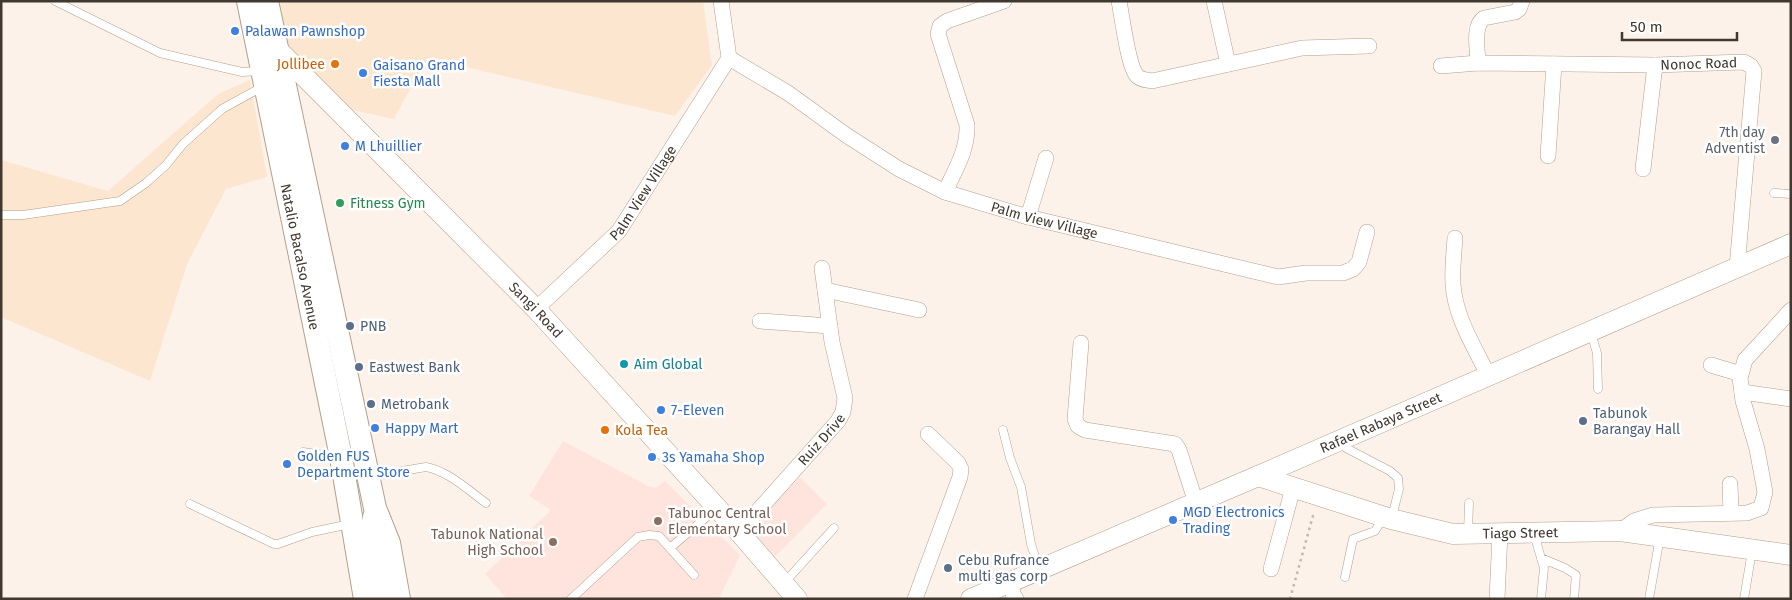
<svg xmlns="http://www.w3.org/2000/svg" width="1792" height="600" viewBox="0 0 1792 600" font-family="'Fira Sans',sans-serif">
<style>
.built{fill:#fce6d0}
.education{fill:#fee4dd}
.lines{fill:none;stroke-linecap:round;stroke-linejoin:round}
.lane-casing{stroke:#b49f8b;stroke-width:9}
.street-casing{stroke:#b49f8b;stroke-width:16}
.secondary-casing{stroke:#b49f8b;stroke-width:21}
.primary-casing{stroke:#b49f8b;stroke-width:24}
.path{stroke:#c1b7af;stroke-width:2.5;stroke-dasharray:2.5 4;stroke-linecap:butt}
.lane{stroke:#fff;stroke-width:8}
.street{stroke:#fff;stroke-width:15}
.secondary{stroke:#fff;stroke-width:20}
.primary{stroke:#fff;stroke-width:22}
.shop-dot{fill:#3f7fe0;stroke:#fff;stroke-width:2}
.food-dot{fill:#e8710a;stroke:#fff;stroke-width:2}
.worship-dot{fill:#6b7280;stroke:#fff;stroke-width:2}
.leisure-dot{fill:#2e9e5b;stroke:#fff;stroke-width:2}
.service-dot{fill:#5c6f8a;stroke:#fff;stroke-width:2}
.culture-dot{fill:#0f9aa8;stroke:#fff;stroke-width:2}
.education-dot{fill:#8d6e63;stroke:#fff;stroke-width:2}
.labels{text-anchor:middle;stroke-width:5;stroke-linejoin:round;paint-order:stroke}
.shop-label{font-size:14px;fill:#366cbe;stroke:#fff;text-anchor:start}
.food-label{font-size:14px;fill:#c56008;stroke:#fff;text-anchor:end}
.street-label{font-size:14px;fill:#413930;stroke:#fff}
.worship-label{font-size:14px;fill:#5b616d;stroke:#fff;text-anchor:end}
.leisure-label{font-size:14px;fill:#27864d;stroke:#fff;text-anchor:start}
.service-label{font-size:14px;fill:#4e5e75;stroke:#fff;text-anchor:start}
.culture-label{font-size:14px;fill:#0d838f;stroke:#fff;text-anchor:start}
.education-label{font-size:14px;fill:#785e54;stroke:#fff;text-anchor:start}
</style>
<rect width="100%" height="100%" fill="#fcf2ea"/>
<path class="built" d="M 273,1 L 703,1 L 712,65 L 675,116 L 427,58 L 394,119 L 338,107 L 281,42 Z
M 250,80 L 267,177 L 226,189 L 187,264 L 150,381 L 1,317 L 1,160 L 108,191 L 218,94 Z"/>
<path class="education" d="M 563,441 L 648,486 L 656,488 L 665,481 L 740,555 L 719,599 L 507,599 L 485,574 L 551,510 L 529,496 Z
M 800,477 L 827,504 L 775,557 L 748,529 Z"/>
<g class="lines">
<defs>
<path id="lane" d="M 55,1 L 160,53 L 242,72 L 261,71
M 1774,193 L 1791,194
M 1,215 L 23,215 L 120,201 L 146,183 L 166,165 L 183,144 L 222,109 L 262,87
M 1591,333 L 1597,353 L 1598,389
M 1003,430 L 1010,458 L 1021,487 L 1031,544 L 1039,569
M 1341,442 L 1346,448 L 1390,471 L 1398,478 L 1399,489 L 1392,517
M 303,452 L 339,457
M 371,476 L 426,467 C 448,471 468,490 486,503
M 190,504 L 274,544 L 278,544 L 312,532 L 350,524
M 1468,533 L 1469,503
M 1538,535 L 1536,541 L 1544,568 L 1541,599
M 670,548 L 716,509
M 1541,558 L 1565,568 L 1576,575 L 1574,599
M 1345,577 L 1353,539 L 1375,531 L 1383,518
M 785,582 L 834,528
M 571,599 L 638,537 L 649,535 L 659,536 L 694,575
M 1649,599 L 1660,537
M 1744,599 L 1752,551"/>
<g id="street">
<path d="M 1119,1 C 1122,16 1128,66 1137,76 C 1141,80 1147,80 1152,81 L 1302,48 L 1369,46"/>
<path d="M 1214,1 L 1228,64"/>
<path id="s1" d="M 729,58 L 788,93 L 846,135 L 899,169 L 945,192 L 1028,217 L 1278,277 L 1306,273 L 1343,273 L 1353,269 L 1359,262 L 1367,232"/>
<path d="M 1478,63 C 1478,51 1472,26 1484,18 L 1515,12 L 1519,9 L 1522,1"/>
<path id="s2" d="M 1441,66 L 1478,63 L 1655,65 L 1744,62 L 1751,66 L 1754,71 L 1737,268"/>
<path d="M 1548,156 L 1554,64"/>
<path d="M 1643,169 L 1655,65"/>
<path d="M 945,192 C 955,170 968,150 967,125 L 938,34 L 940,26 L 947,21 L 1004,1"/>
<path d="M 1028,217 L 1046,158"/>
<path d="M 1455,238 C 1454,253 1452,269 1453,284 C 1455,317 1474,346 1488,375"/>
<path d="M 825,290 L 919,310"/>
<path id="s3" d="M 536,309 L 619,231 L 729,58 L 721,1"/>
<path d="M 760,321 L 830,326"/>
<path d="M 1081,343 L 1075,419 L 1078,426 L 1085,430 L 1175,444 L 1179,450 L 1196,503"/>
<path d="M 1711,365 L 1741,374"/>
<path d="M 1742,392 L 1791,399"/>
<path d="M 1730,484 L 1731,513"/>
<path d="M 1620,531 L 1634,521 L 1653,515 L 1747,513 L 1761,508 L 1765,492 L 1757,449 L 1743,401 L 1740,378 L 1745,360 L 1791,310"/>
<path id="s4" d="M 739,532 L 838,421 L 843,412 L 845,398 L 832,342 L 822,268"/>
<path d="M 1271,569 L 1293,488"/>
<path d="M 1011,582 L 1013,594 L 1016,599"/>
<path d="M 915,599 L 960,477 L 961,469 L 958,463 L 928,434"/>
<path d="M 1497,599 L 1500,534"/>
</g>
<g id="secondary">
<path id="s5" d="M 273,48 L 276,48 L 536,309 L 739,532 L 797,599"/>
<path id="s6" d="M 1258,476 L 1391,519 L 1453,534 L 1620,531 L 1791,555"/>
<path id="s7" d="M 971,599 L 1258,476 L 1791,244"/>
</g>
<g id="primary">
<path id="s8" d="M 248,1 L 341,457 L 365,599"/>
<path d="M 267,1 L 375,508 L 389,543 L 399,599"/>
<path d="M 374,517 L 373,547 L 383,599"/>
</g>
</defs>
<use href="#lane" class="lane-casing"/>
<use href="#street" class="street-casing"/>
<use href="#secondary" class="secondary-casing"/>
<use href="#primary" class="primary-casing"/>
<path class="path" d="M 1290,599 L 1314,512"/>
<use href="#lane" class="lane"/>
<use href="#street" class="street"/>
<use href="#secondary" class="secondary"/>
<use href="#primary" class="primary"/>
</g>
<g class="shop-dot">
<circle cx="235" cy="31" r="5"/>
<circle cx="363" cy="73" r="5"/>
<circle cx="345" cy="146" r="5"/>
<circle cx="661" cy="410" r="5"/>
<circle cx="375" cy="428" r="5"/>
<circle cx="652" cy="457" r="5"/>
<circle cx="287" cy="464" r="5"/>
<circle cx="1173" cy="520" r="5"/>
</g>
<g class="food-dot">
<circle cx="335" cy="64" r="5"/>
<circle cx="605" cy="430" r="5"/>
</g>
<circle class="worship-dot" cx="1775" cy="140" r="5"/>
<circle class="leisure-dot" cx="340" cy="203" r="5"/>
<g class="service-dot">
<circle cx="350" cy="326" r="5"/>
<circle cx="359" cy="367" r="5"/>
<circle cx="371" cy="404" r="5"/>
<circle cx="1583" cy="421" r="5"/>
<circle cx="948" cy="568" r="5"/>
</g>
<circle class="culture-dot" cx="624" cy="364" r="5"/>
<g class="education-dot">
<circle cx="658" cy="521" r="5"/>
<circle cx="553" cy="542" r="5"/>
</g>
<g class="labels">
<g class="shop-label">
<text x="245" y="36">Palawan Pawnshop</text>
<text x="373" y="70">Gaisano Grand<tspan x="373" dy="16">Fiesta Mall</tspan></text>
<text x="355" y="151">M Lhuillier</text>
<text x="671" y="415">7-Eleven</text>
<text x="385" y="433">Happy Mart</text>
<text x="297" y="461">Golden FUS<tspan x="297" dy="16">Department Store</tspan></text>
<text x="662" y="462">3s Yamaha Shop</text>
<text x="1183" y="517">MGD Electronics<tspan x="1183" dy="16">Trading</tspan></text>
</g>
<g class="food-label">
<text x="325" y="69">Jollibee</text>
<text x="615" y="435" text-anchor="start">Kola Tea</text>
</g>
<g class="street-label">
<text dy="5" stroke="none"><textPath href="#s2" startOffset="258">Nonoc Road</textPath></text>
<text dy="5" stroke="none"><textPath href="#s3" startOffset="159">Palm View Village</textPath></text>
<text dy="5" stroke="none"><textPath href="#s1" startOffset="358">Palm View Village</textPath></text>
<text dy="5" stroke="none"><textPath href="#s8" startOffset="261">Natalio Bacalso Avenue</textPath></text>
<text dy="5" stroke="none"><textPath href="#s5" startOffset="372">Sangi Road</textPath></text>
<text dy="5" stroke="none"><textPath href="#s7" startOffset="446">Rafael Rabaya Street</textPath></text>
<text dy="5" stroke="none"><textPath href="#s4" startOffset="124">Ruiz Drive</textPath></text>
<text dy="5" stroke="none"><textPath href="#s6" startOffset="271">Tiago Street</textPath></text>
</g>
<g class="worship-label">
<text x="1765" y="137">7th day<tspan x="1765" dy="16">Adventist</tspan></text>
</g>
<g class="leisure-label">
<text x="350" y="208">Fitness Gym</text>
</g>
<g class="service-label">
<text x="360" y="331">PNB</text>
<text x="369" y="372">Eastwest Bank</text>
<text x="381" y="409">Metrobank</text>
<text x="1593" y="418">Tabunok<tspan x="1593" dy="16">Barangay Hall</tspan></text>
<text x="958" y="565">Cebu Rufrance<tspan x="958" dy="16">multi gas corp</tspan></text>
</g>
<g class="culture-label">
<text x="634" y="369">Aim Global</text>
</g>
<g class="education-label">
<text x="668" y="518">Tabunoc Central<tspan x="668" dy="16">Elementary School</tspan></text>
<text x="543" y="539" text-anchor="end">Tabunok National<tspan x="543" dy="16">High School</tspan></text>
</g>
</g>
<rect width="1792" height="600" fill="none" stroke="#413930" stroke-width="5"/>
<path d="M1622 32v8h115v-8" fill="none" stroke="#413930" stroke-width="2.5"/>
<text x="1630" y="32" font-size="15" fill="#413930" stroke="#ffffff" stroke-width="4" paint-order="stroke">50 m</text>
</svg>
